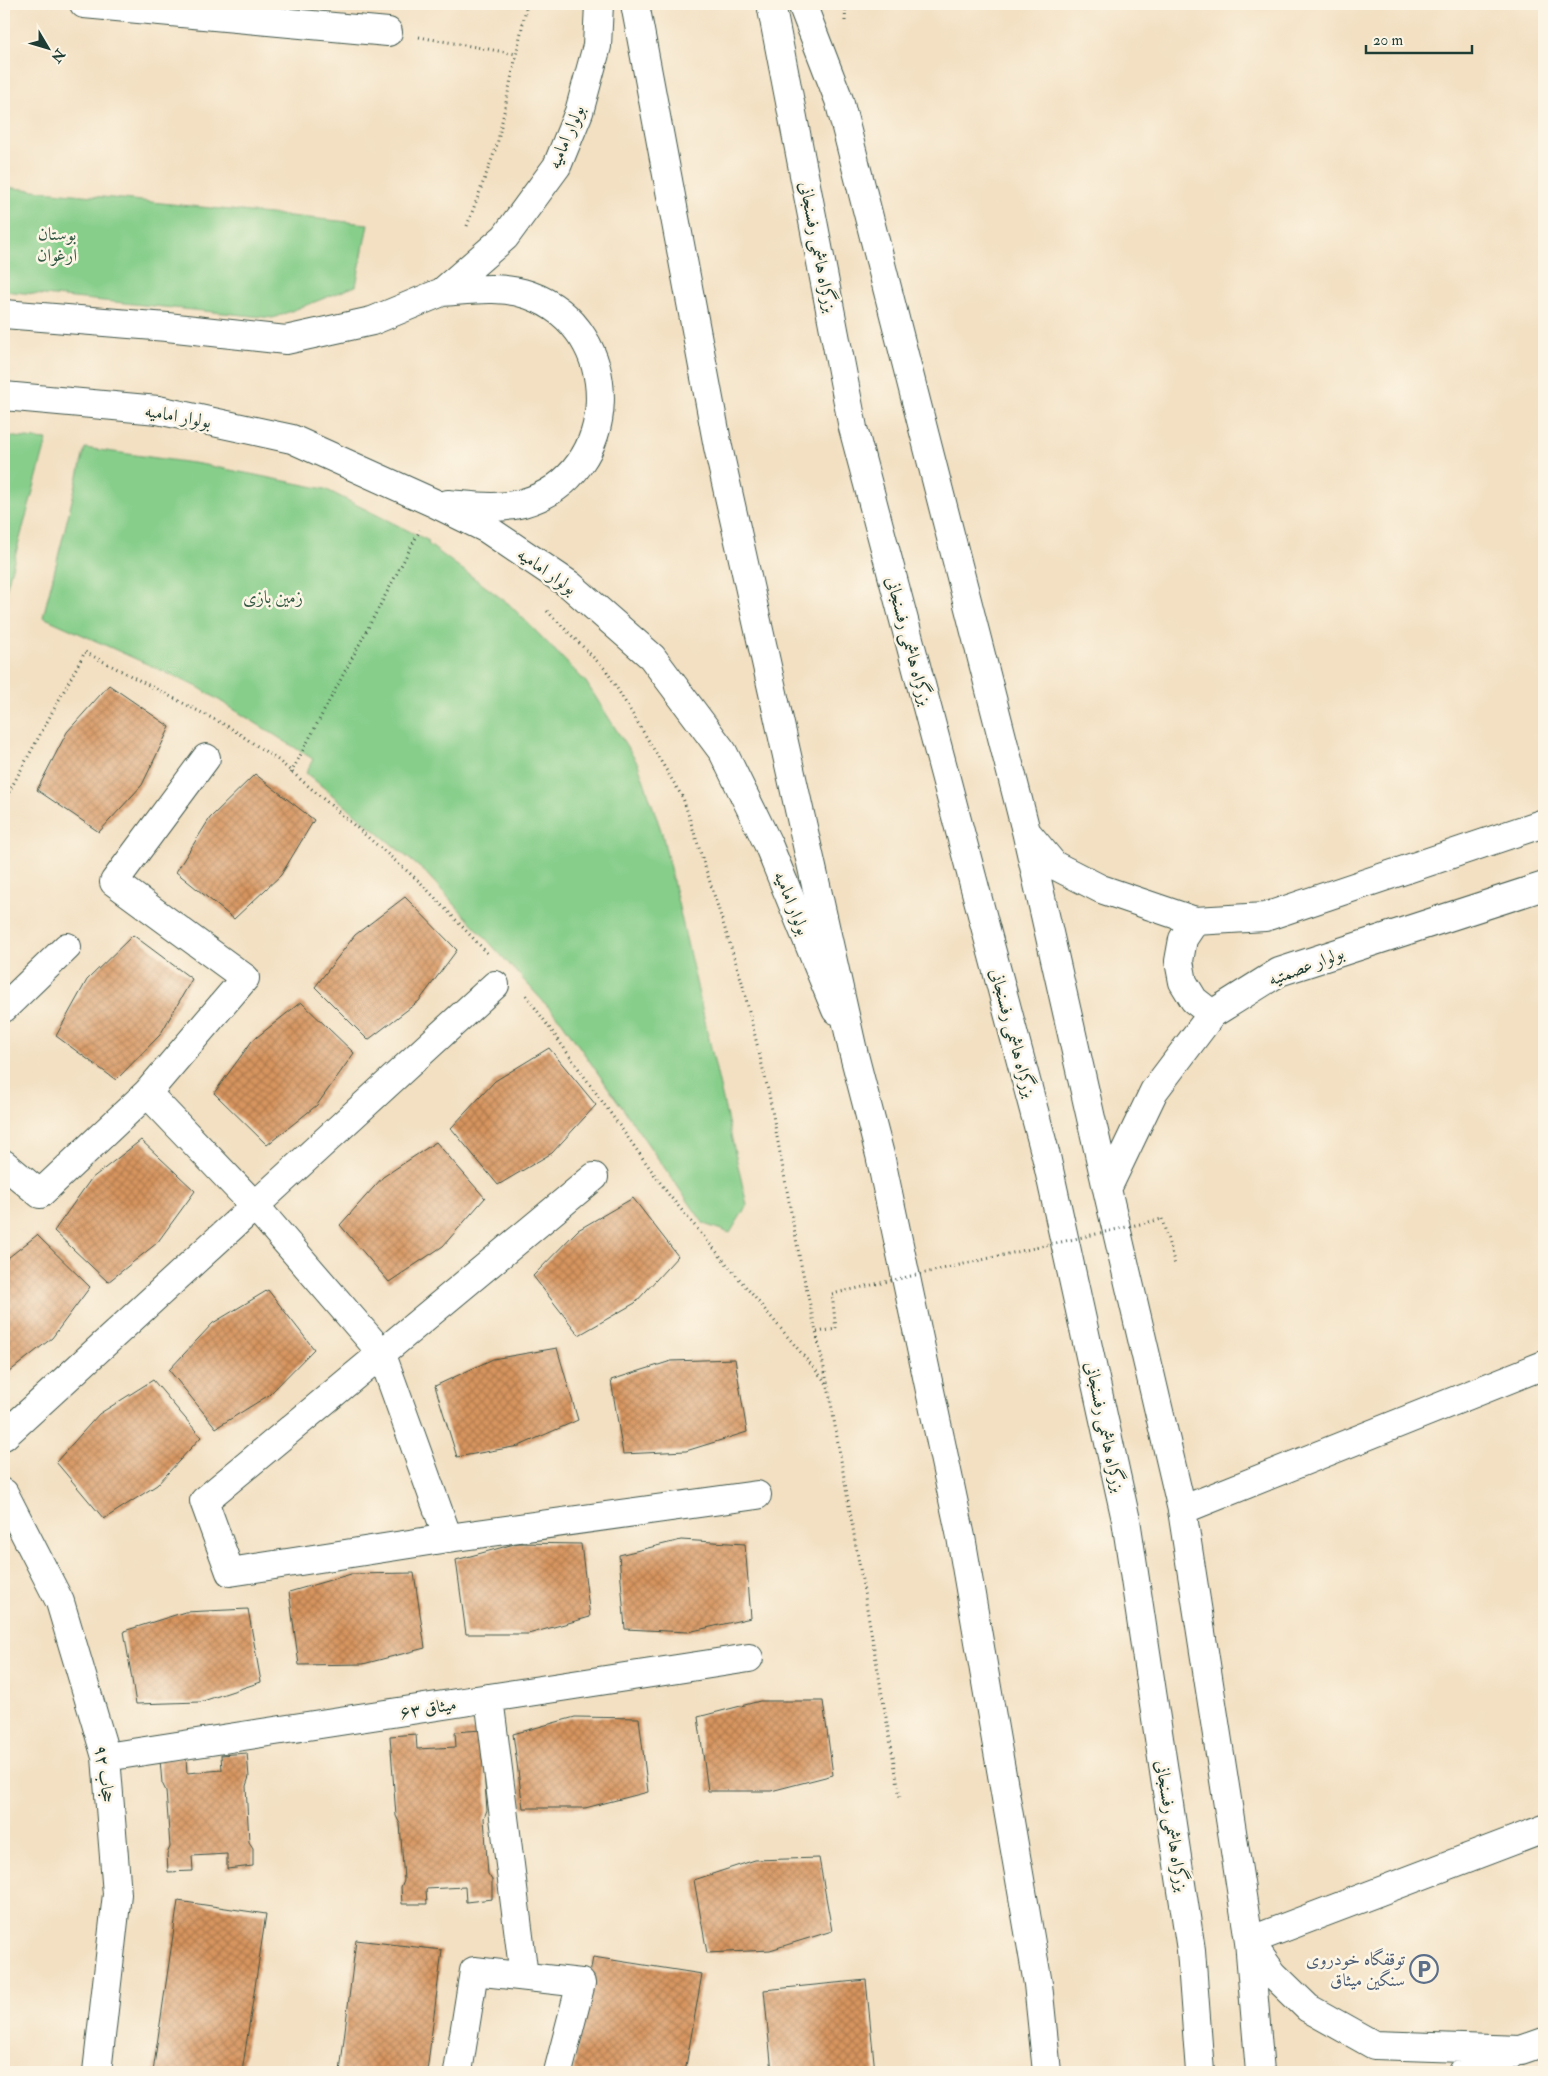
<svg xmlns="http://www.w3.org/2000/svg" width="1548" height="2076" viewBox="0 0 1548 2076" font-family="'IM FELL Double Pica',Amiri,serif">
<style>
.green{fill:#86ce8a;stroke:#52865f}
.building{fill:url(#building-cross-hatch)}
.lines{fill:none;stroke-linecap:round;stroke-linejoin:round}
.minor-casing{stroke:#3f5549;stroke-width:30}
.major-casing{stroke:#3f5549;stroke-width:30}
.highway-casing{stroke:#3f5549;stroke-width:30}
.path{stroke:#3f5549;stroke-width:3;stroke-dasharray:1 4;stroke-linecap:butt}
.minor{stroke:#fff;stroke-width:28}
.major{stroke:#fff;stroke-width:28}
.highway{stroke:#fff;stroke-width:28}
.path-bridge{stroke:#3f5549;stroke-width:3;stroke-dasharray:1 4;stroke-linecap:butt}
.labels{text-anchor:middle;stroke-width:5;stroke-linejoin:round;paint-order:stroke}
.street-label{font-size:18px;fill:#1f3d34;stroke:#fcf5e5}
.park-label{font-size:18px;fill:#345a45;stroke:#fcf5e5}
.service-label{font-size:18px;fill:#4e5e75;stroke:#fcf5e5;text-anchor:end}
</style>
<defs>
<pattern id="building-cross-hatch" width="8" height="8" patternUnits="userSpaceOnUse" patternTransform="scale(1.25)"><rect width="8" height="8" fill="#d7945e"/><path d="M0 0l8 8M0 8l8-8" fill="none" stroke="#ae7a4e"/></pattern>
</defs>
<rect width="100%" height="100%" fill="#fcf5e5"/>
<filter id="ink" filterUnits="userSpaceOnUse"><feTurbulence type="fractalNoise" baseFrequency=".02" numOctaves="2"/><feDisplacementMap in="SourceGraphic" scale="10" xChannelSelector="R" yChannelSelector="G"/><feConvolveMatrix kernelMatrix="1 2 1 2 8 2 1 2 1" color-interpolation-filters="sRGB"/></filter>
<filter id="wash" filterUnits="userSpaceOnUse"><feTurbulence type="fractalNoise" baseFrequency=".0096" numOctaves="4" result="noise"/><feDisplacementMap in="SourceGraphic" scale="20" xChannelSelector="R" yChannelSelector="G"/><feGaussianBlur stdDeviation="1.12" result="paint"/><feColorMatrix in="noise" values="0 0 0 0 0 0 0 0 0 0 0 0 0 0 0 0 0 1.4 0 .05"/><feComposite in="paint" operator="in"/></filter>
<g filter="url(#wash)">
<rect width="100%" height="100%" fill="#f3e0c2"/>
<path class="green" d="M 4,187 L 368,224 L 356,286 L 273,318 L 4,291 Z
M 4,436 L 47,440 L 4,597 Z
M 85,448 L 200,464 L 325,489 L 429,541 L 428,544 L 509,604 L 586,682 L 638,764 L 662,833 L 747,1205 L 730,1233 L 704,1224 L 562,1022 L 425,872 L 306,773 L 313,759 L 198,687 L 43,617 Z"/>
<g id="blocks">
<path class="building" d="M 109,685 L 170,727 L 142,785 L 99,832 L 37,790 L 67,732 Z
M 255,774 L 314,820 L 281,875 L 234,919 L 176,872 L 210,818 Z
M 405,897 L 457,950 L 419,1001 L 368,1040 L 315,987 L 355,935 Z
M 133,935 L 192,979 L 160,1035 L 116,1080 L 56,1036 L 87,980 Z
M 301,1002 L 354,1053 L 317,1105 L 267,1145 L 214,1093 L 252,1041 Z
M 549,1048 L 596,1105 L 552,1153 L 498,1185 L 451,1128 L 495,1081 Z
M 141,1140 L 195,1191 L 157,1243 L 108,1282 L 54,1231 L 91,1179 Z
M 436,1142 L 485,1198 L 443,1246 L 389,1282 L 340,1225 L 383,1177 Z
M 633,1198 L 678,1256 L 635,1303 L 579,1335 L 533,1276 L 578,1230 Z
M 37,1235 L 90,1287 L 52,1338 L 4,1376 L 4,1261 Z
M 268,1290 L 314,1349 L 269,1395 L 216,1428 L 169,1370 L 213,1323 Z
M 557,1348 L 578,1420 L 519,1446 L 457,1457 L 435,1386 L 493,1359 Z
M 735,1359 L 747,1432 L 686,1451 L 623,1454 L 611,1380 L 671,1361 Z
M 153,1380 L 201,1437 L 157,1485 L 104,1519 L 56,1462 L 99,1414 Z
M 681,1540 L 745,1544 L 751,1618 L 688,1632 L 625,1629 L 619,1555 Z
M 518,1543 L 581,1544 L 590,1617 L 528,1634 L 466,1634 L 456,1560 Z
M 414,1573 L 425,1648 L 363,1664 L 299,1665 L 289,1592 L 351,1574 Z
M 248,1609 L 261,1682 L 200,1702 L 136,1704 L 124,1631 L 185,1612 Z
M 760,1701 L 823,1701 L 833,1775 L 771,1791 L 708,1791 L 698,1717 Z
M 575,1717 L 639,1718 L 648,1792 L 585,1808 L 523,1808 L 513,1734 Z
M 481,1730 L 487,1810 L 484,1818 L 488,1874 L 492,1880 L 492,1899 L 466,1902 L 465,1887 L 426,1889 L 427,1904 L 402,1904 L 401,1887 L 404,1880 L 400,1824 L 396,1816 L 390,1736 L 416,1734 L 417,1749 L 456,1747 L 455,1732 Z
M 247,1753 L 249,1777 L 246,1786 L 249,1842 L 253,1848 L 253,1866 L 227,1869 L 227,1854 L 192,1856 L 193,1871 L 168,1872 L 167,1854 L 170,1847 L 166,1791 L 162,1783 L 160,1760 L 186,1758 L 187,1773 L 222,1770 L 221,1755 Z
M 819,1858 L 832,1931 L 770,1950 L 707,1953 L 694,1880 L 755,1860 Z
M 178,1901 L 266,1914 L 242,2072 L 153,2072 Z
M 356,1940 L 442,1950 L 427,2072 L 340,2072 Z
M 593,1957 L 702,1974 L 685,2072 L 573,2072 Z
M 866,1980 L 875,2072 L 772,2072 L 764,1990 Z"/>
</g>
</g>
<g filter="url(#ink)">
<use href="#blocks" fill-opacity="0" stroke="#3f5549" stroke-width="1"/>
<g class="lines">
<defs>
<path id="minor" d="M 84,4 L 388,32
M 802,4 L 839,100 L 1026,831 L 1107,1189 L 1182,1510 L 1249,1941 L 1260,2072
M 1029,835 L 1054,865 L 1101,889 L 1195,921 L 1265,917 L 1544,823
M 1195,921 L 1183,939 L 1179,961 L 1183,982 L 1194,1000 L 1212,1014
M 4,1008 L 67,947
M 147,1093 L 255,1206 L 381,1352 L 448,1538
M 4,1164 L 40,1194 L 147,1093 L 245,978 L 114,882 L 206,758
M 594,1177 L 204,1501 L 230,1572 L 448,1538 L 757,1495
M 1107,1189 L 1154,1091 L 1212,1014 L 1279,972 L 1544,886
M 4,1436 L 495,985
M 4,1493 L 60,1602 L 106,1757 L 117,1894 L 97,2072
M 1182,1510 L 1544,1365
M 489,1698 L 524,1976
M 106,1757 L 749,1658
M 1544,1829 L 1249,1941 L 1273,1974 L 1308,2008 L 1374,2045 L 1521,2050 L 1544,2042
M 458,2072 L 474,1971 L 581,1983 L 558,2072
M 1463,2072 L 1510,2054"/>
<path id="major" d="M 442,292 C 471,290 501,285 529,295 C 626,329 623,475 523,503 C 498,510 473,506 448,504
M 4,314 L 167,327 L 286,340 L 372,321 L 442,292 L 505,237 L 557,166 L 579,112 L 597,46 L 599,4
M 4,396 L 158,410 L 292,439 L 434,503 L 487,529 L 570,585 L 652,657 L 723,752 L 768,844 L 836,1010"/>
<path id="highway" d="M 635,4 L 718,447 L 853,1051 L 880,1155 L 961,1537 L 1038,1984 L 1047,2072
M 771,4 L 853,428 L 1046,1156 L 1126,1520 L 1191,1950 L 1200,2072"/>
</defs>
<use href="#minor" class="minor-casing"/>
<use href="#major" class="major-casing"/>
<use href="#highway" class="highway-casing"/>
<path class="path" d="M 845,21 L 846,4
M 419,37 L 516,54
M 467,226 L 497,145 L 527,4
M 547,611 L 606,670 L 683,798 L 742,982 L 769,1094 L 800,1260 L 828,1386 L 900,1797
M 291,773 L 420,530
M 4,801 L 85,652 L 229,727 L 278,760 L 420,882 L 488,954
M 526,995 L 669,1195 L 828,1385
M 1162,1219 L 1175,1265
M 817,1332 L 836,1329 L 832,1294"/>
<use href="#minor" class="minor"/>
<use href="#major" class="major"/>
<use href="#highway" class="highway"/>
<path class="path-bridge" d="M 832,1294 L 1162,1219"/>
</g>
</g>
<defs>
<symbol id="parking-ring" viewBox="-11 -11 22 22"><circle r="9.5" fill="#fcf5e5" stroke="#5c6f8a" stroke-width="1.5"/><path d="M-3.5-5.5H1a3.5 3.5 0 0 1 0 7H-1V5.5H-3.5ZM-1-3.4V-.6H.8a1.4 1.4 0 0 0 0-2.8Z" fill="#5c6f8a"/></symbol>
</defs>
<g fill-rule="evenodd">
<use href="#parking-ring" x="1408" y="1953" width="32" height="32"/>
</g>
<g class="labels">
<g class="street-label">
<text transform="translate(566 137) rotate(-67)" y="6">بولوار امامیه</text>
<text transform="translate(818 247) rotate(79)" y="6">بزرگراه هاشمی رفسنجانی</text>
<text transform="translate(178 416) rotate(10)" y="6">بولوار امامیه</text>
<text transform="translate(547 571) rotate(35)" y="6">بولوار امامیه</text>
<text transform="translate(909 641) rotate(75)" y="6">بزرگراه هاشمی رفسنجانی</text>
<text transform="translate(792 903) rotate(68)" y="6">بولوار امامیه</text>
<text transform="translate(1306 966) rotate(-21)" y="6">بولوار عصمتیه</text>
<text transform="translate(1013 1033) rotate(75)" y="6">بزرگراه هاشمی رفسنجانی</text>
<text transform="translate(1105 1427) rotate(78)" y="6">بزرگراه هاشمی رفسنجانی</text>
<text transform="translate(428 1708) rotate(-9)" y="6">میثاق ۶۳</text>
<text transform="translate(105 1774) rotate(82)" y="6">حجاب ۹۲</text>
<text transform="translate(1172 1826) rotate(81)" y="6">بزرگراه هاشمی رفسنجانی</text>
</g>
<g class="park-label">
<text x="57" y="240">بوستان<tspan x="57" dy="21">ارغوان</tspan></text>
<text x="273" y="603">زمین بازی</text>
</g>
<g class="service-label">
<text x="1405" y="1965">توقفگاه خودروی<tspan x="1405" dy="21">سنگین میثاق</tspan></text>
</g>
</g>
<rect width="1548" height="2076" fill="none" stroke="#fcf5e5" stroke-width="20"/>
<g transform="translate(48 48) rotate(128)" stroke="#fcf5e5" stroke-width="4" paint-order="stroke">
<path d="M0-4L9 19L0 12L-9 19Z" fill="#1f3d34"/>
<text y="-8" font-size="14" font-weight="bold" text-anchor="middle" fill="#1f3d34">N</text>
</g>
<path d="M1366 45v8h106v-8" fill="none" stroke="#1f3d34" stroke-width="2.5"/>
<text x="1373" y="45" font-size="15" fill="#1f3d34" stroke="#fcf5e5" stroke-width="4" paint-order="stroke">20 m</text>
</svg>
